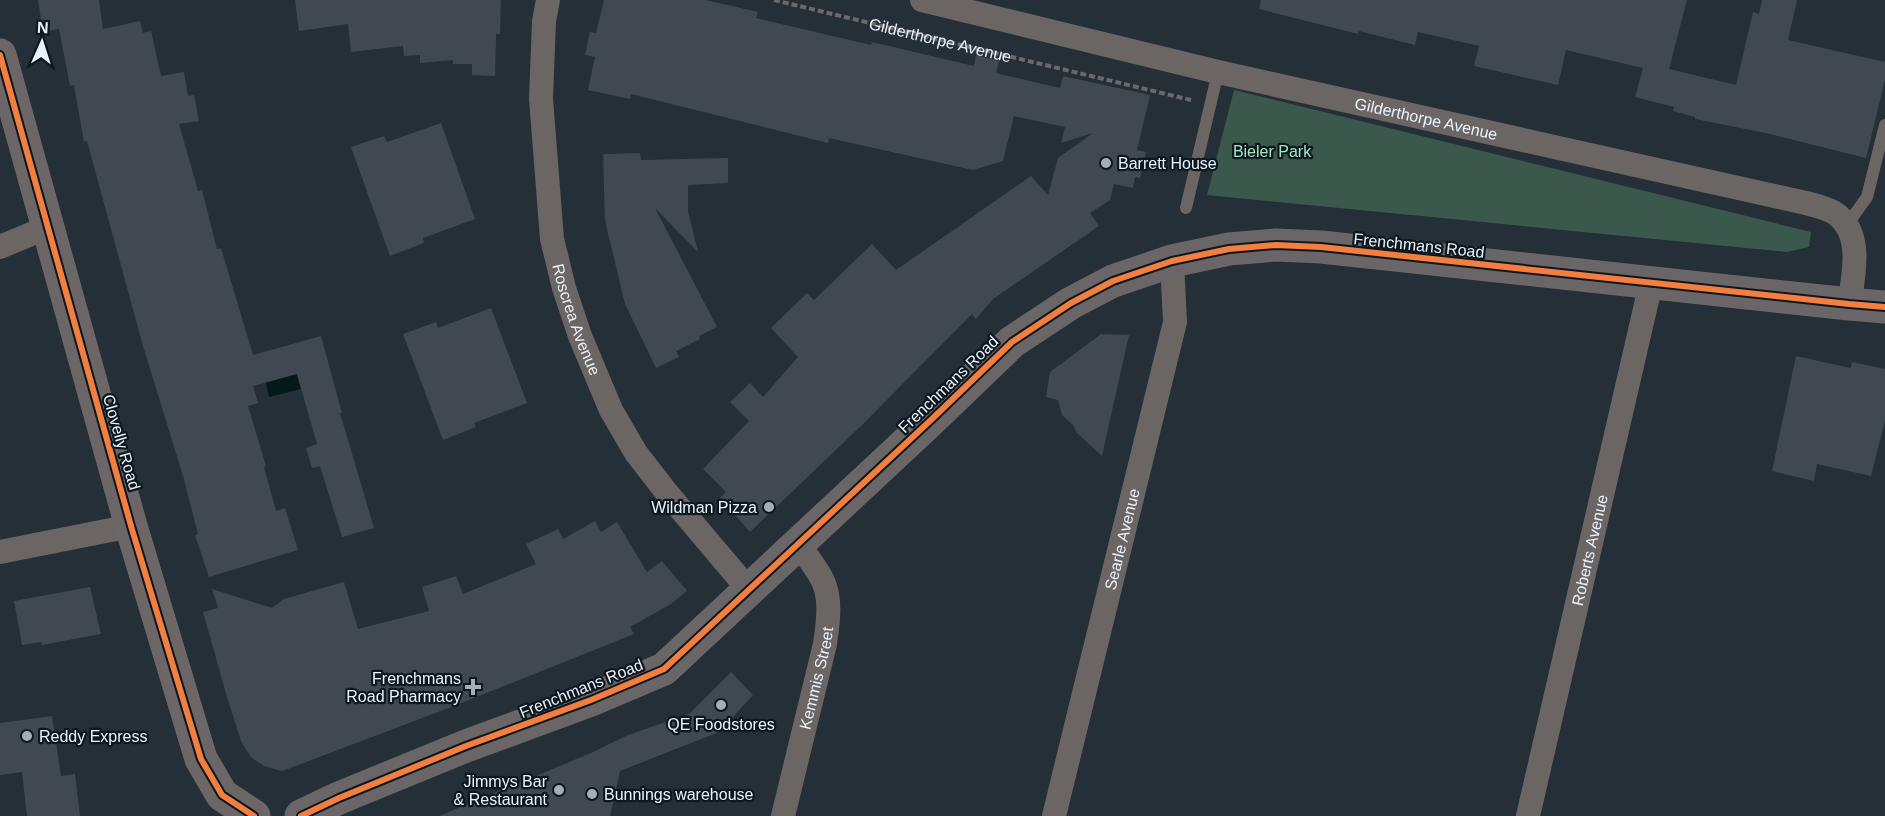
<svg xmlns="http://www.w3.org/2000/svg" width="1885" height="816" viewBox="0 0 1885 816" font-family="Helvetica,sans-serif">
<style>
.green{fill:#3a584b}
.water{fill:#04191a}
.building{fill:#404951}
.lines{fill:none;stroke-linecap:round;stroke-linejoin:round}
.path{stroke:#6c696a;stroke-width:4;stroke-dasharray:6 3;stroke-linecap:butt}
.lane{stroke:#6b6564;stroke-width:12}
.street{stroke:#6b6564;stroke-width:24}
.secondary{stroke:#6c6667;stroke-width:33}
.primary{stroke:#6a6566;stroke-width:33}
.cycleway-casing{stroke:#0f171e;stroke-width:10}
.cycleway{stroke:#f27e40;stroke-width:6}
.poi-dot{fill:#a4aeb8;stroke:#0f171e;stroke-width:2}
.labels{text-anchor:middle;stroke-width:4.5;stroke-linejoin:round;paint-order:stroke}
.street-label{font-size:16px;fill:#e8f3fd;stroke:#0f171e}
.park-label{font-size:16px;fill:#a3e6c5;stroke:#0f171e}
.poi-label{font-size:16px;fill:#e8f3fd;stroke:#0f171e;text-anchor:start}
</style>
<rect width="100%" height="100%" fill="#252f37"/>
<path class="green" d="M 1234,90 L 1811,232 L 1809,247 L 1787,252 L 1207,195 Z"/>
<path class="water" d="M 296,372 L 301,389 L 269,397 L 265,380 Z"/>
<path class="building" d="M 38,0 L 99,0 L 103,29 L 140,21 L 143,33 L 151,31 L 161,76 L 184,72 L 188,96 L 194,95 L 199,121 L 179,124 L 198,191 L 202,190 L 217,249 L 221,248 L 253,355 L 321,336 L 342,413 L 340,413 L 374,528 L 342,537 L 320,466 L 312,468 L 306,448 L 317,444 L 297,374 L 253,386 L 258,403 L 248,406 L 266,466 L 264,467 L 276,511 L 285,508 L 298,550 L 209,577 L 195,535 L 198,534 L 183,476 L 143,346 L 87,141 L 84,142 L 74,85 L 70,86 L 59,29 L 43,32 Z
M 295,0 L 501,0 L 500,34 L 496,34 L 495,76 L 472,75 L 472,64 L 453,64 L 453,60 L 420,63 L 420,55 L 404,56 L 403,46 L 351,52 L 348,24 L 299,31 Z
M 604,0 L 706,0 L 758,12 L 756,18 L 871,45 L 872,42 L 974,66 L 976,55 L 999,61 L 996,73 L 1060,88 L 1063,76 L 1150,95 L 1137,150 L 1146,152 L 1140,178 L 1135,177 L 1133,188 L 1114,184 L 1110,200 L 1090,213 L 1099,226 L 993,299 L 976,319 L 972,314 L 863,424 L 750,532 L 720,498 L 726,492 L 703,469 L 749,421 L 730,402 L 750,383 L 763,397 L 798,357 L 771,328 L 807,293 L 814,300 L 872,244 L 896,270 L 1031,176 L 1048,195 L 1058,158 L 1093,133 L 1061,143 L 1065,127 L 1014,116 L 1003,161 L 973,170 L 829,138 L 828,143 L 631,94 L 630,99 L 588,90 L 595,57 L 585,55 L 590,32 L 596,33 Z
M 1261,0 L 1687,0 L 1669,69 L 1736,85 L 1753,12 L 1759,14 L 1762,0 L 1797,0 L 1788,40 L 1885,62 L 1885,80 L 1866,158 L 1766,133 L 1695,119 L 1695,117 L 1673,111 L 1674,107 L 1635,97 L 1643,68 L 1566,50 L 1558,85 L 1474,66 L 1479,46 L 1418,32 L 1415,45 L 1359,31 L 1358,34 L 1259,9 Z
M 441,123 L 475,219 L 423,238 L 424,243 L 390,256 L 351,147 L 384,136 L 387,142 Z
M 640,153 L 641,160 L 728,158 L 728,183 L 688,185 L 688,211 L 698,252 L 655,208 L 717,327 L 699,336 L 700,339 L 676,351 L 679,357 L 656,368 L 625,304 L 605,221 L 603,154 Z
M 491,308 L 527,403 L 474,423 L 476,427 L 443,440 L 403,334 L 436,322 L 438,328 Z
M 1101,334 L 1129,335 L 1102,456 L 1077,433 L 1073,425 L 1062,415 L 1058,400 L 1046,397 L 1050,372 Z
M 1796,356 L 1851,368 L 1852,362 L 1885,369 L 1885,420 L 1871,476 L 1817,464 L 1814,481 L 1772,471 Z
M 595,521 L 601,532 L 617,522 L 647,572 L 662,561 L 687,591 L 671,604 L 630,627 L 634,634 L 454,706 L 285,770 L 281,771 L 264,766 L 252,758 L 247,751 L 241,741 L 227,697 L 203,612 L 218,608 L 212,589 L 272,608 L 284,599 L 344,582 L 358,629 L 429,611 L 422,587 L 456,576 L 463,594 L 536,564 L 526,544 L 558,529 L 563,539 Z
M 90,587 L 101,634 L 42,645 L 41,642 L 22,645 L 14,601 Z
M 731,672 L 753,695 L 719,732 L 620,771 L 610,816 L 439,816 L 591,753 L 628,735 L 689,714 Z
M 52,716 L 61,776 L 75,774 L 80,816 L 27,816 L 22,772 L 0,775 L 0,723 Z"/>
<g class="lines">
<path class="path" id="s1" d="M 774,0 L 1191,100"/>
<path class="lane" d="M 1186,208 L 1218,72
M 1847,225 L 1867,197 L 1885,125"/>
<g class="street">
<path id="s2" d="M 548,0 L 544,21 L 541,99 L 552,239 L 564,288 L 580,336 L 611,410 L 636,453 L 667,493 L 749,590"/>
<path id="s3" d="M 922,0 L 1218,72 L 1806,203 C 1814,205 1825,208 1833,212 C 1864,231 1854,274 1849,304"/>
<path d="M 0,247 L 48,227"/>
<path d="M 0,552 L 131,526"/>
<path id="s4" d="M 783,816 L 825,644 C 828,623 832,598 822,579 C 815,566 806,555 798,543"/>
<path id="s5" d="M 1054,816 L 1175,322 L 1172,261"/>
<path id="s6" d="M 1528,816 L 1651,283"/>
</g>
<path class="secondary" d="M 0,55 L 131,526 L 201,759 L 222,795 L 254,816"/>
<path class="primary" d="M 301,816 L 339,798 L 466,746 L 591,700 L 664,669 L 932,419 L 1012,342 L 1071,303 L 1113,281 L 1172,261 L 1229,249 L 1276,245 L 1321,247 L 1849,304 L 1885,307"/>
<defs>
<path id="cycleway" d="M 0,55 L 131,526 L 201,759 L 222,795 L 254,816
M 301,816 L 339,798 L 466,746 L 591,700 L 664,669 L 932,419 L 1012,342 L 1071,303 L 1113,281 L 1172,261 L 1229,249 L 1276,245 L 1321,247 L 1849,304 L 1885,307"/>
</defs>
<use href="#cycleway" class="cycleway-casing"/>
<use href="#cycleway" class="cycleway"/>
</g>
<g class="poi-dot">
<circle cx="1106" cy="163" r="6"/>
<circle cx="769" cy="507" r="6"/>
<path d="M470 678h6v6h6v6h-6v6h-6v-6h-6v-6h6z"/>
<circle cx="721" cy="705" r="6"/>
<circle cx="27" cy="736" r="6"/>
<circle cx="559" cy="790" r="6"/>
<circle cx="592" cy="794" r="6"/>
</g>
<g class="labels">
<g class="street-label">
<text dy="6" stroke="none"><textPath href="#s1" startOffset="171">Gilderthorpe Avenue</textPath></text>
<text dy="6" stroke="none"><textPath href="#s3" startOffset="518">Gilderthorpe Avenue</textPath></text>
<text transform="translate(1419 245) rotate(6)" y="6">Frenchmans Road</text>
<text dy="6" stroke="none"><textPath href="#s2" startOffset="324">Roscrea Avenue</textPath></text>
<text transform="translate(948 384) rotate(-44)" y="6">Frenchmans Road</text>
<text transform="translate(122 442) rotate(74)" y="6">Clovelly Road</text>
<text dy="6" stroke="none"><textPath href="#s5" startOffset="285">Searle Avenue</textPath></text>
<text dy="6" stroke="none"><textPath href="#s6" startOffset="273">Roberts Avenue</textPath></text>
<text dy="6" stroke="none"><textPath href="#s4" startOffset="142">Kemmis Street</textPath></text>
<text transform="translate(581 688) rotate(-22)" y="6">Frenchmans Road</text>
</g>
<g class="park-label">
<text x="1272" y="157">Bieler Park</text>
</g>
<g class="poi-label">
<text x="1118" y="169">Barrett House</text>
<text x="757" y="513" text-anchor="end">Wildman Pizza</text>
<text x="461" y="684" text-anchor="end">Frenchmans<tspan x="461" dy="18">Road Pharmacy</tspan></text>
<text x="721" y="730" text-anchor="middle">QE Foodstores</text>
<text x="39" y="742">Reddy Express</text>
<text x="547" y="787" text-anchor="end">Jimmys Bar<tspan x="547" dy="18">&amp; Restaurant</tspan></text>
<text x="604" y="800">Bunnings warehouse</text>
</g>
</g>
<g transform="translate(42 42) rotate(3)" stroke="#0f171e" stroke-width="4.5" paint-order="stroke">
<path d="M0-4.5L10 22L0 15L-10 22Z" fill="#e8f3fd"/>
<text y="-9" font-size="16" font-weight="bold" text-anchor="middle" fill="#e8f3fd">N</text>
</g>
</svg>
